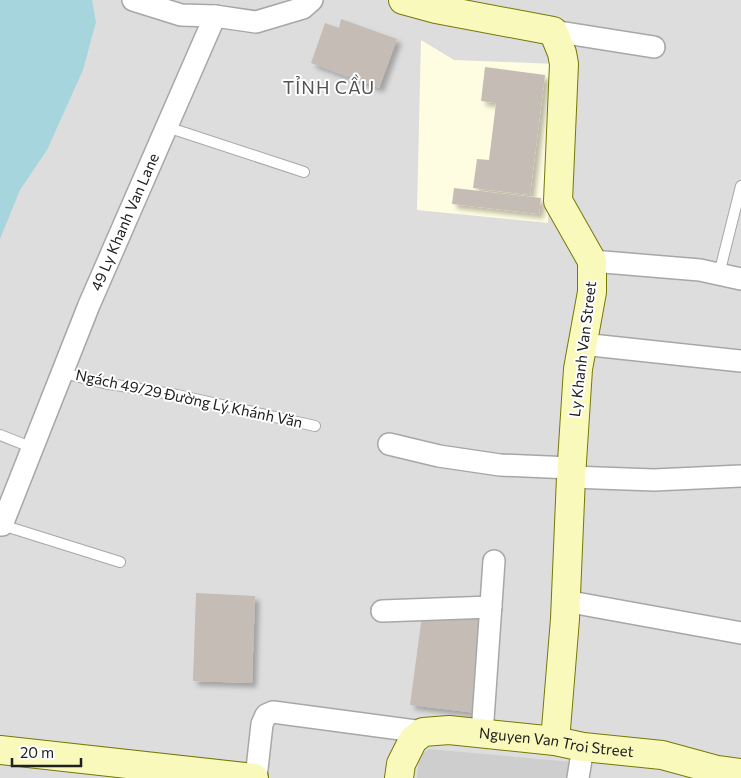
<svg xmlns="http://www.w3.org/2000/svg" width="741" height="778" viewBox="0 0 741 778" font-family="Commissioner,sans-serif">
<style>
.residential{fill:#dedddd}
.education{fill:#fffde1}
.religious{fill:#cecece}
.water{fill:#a7d5de}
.building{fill:#c5bcb6;filter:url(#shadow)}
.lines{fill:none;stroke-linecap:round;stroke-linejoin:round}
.lane-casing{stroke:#a7a7a7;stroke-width:12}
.street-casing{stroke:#a7a7a7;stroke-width:24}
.secondary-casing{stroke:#747905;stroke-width:30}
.lane{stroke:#fff;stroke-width:10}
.street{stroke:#fff;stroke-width:21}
.secondary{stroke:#f9f9bc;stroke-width:28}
.labels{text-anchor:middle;stroke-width:4;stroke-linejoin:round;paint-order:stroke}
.street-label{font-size:15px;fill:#202020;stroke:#fff}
.quarter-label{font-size:18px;letter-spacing:1px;fill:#535353;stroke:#fff}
</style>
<defs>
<filter id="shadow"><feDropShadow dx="4.5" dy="4.5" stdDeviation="2.5" flood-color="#0004"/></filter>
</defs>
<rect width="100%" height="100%" fill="#f0ede7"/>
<path class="residential" d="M 0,0 L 741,0 L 741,778 L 0,778 Z"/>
<path class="education" d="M 421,40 L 454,60 L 556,64 L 548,223 L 417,210 Z"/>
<path class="religious" d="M 429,749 L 572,762 L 569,778 L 417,778 L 419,756 Z"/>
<path class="water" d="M 0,0 L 92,0 L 96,22 L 83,70 L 47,150 L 20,190 L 0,239 Z"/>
<path class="building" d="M 341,19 L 397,39 L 379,88 L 311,63 L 325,23 L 339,28 Z
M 485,67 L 545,75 L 530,195 L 473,188 L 477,159 L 489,160 L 496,103 L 481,101 Z
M 454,188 L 541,198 L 539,214 L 452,204 Z
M 196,593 L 255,596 L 252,683 L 193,681 Z
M 422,616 L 483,618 L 477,713 L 410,705 Z"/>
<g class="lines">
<defs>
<path id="lane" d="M 167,127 L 304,172
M 719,274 L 741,186
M 63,373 L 104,383 L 177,395 L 315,426
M 0,435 L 33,448
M 2,525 L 120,562"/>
<g id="street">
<path d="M 133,0 L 181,15 L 215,16"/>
<path d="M 553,31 L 654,47"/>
<path d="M 592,261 L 700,270 L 741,279"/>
<path d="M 582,344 L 741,361"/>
<path d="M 389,444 L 439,456 L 500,465 L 571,468"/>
<path d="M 571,477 L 654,480 L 741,476"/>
<path id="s1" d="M 0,525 L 2,525 L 89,305 L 215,16 L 256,22 L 303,8 L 312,0"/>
<path d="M 565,601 L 741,633"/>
<path d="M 382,611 L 491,607"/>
<path d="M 482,734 L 494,561"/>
<path d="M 256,778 L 262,724 L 266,715 L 273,712 L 423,732"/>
<path d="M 578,778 L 583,747"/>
</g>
<g id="secondary">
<path d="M 403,0 L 436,9 L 553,31 L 562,53 L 564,64 L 558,201 L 592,261 L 592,292 L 578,369 L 571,477 L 565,619 L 555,741"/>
<path d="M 0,750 L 254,778"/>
<path id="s2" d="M 399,778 L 401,764 L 413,740 L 423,732 L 449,730 L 555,741 L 583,747 L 662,755 L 717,770 L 741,773"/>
</g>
</defs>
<use href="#lane" class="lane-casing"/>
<use href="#street" class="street-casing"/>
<use href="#secondary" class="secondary-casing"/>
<use href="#lane" class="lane"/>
<use href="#street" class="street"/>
<use href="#secondary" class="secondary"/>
</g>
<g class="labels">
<g class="street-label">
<text dy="5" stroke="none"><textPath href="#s1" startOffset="329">49 Ly Khanh Van Lane</textPath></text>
<text transform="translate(583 349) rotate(-83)" y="5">Ly Khanh Van Street</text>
<text transform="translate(189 399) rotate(12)" y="5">Ngách 49/29 Đường Lý Khánh Văn</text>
<text dy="5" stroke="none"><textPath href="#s2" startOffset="188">Nguyen Van Troi Street</textPath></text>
</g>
<g class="quarter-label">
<text x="329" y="94">TỈNH CẦU</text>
</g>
</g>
<path d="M12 758v8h69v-8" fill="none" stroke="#202020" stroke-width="2.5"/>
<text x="20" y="758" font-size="15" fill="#202020" stroke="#ffffff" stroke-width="4" paint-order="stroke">20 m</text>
</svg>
